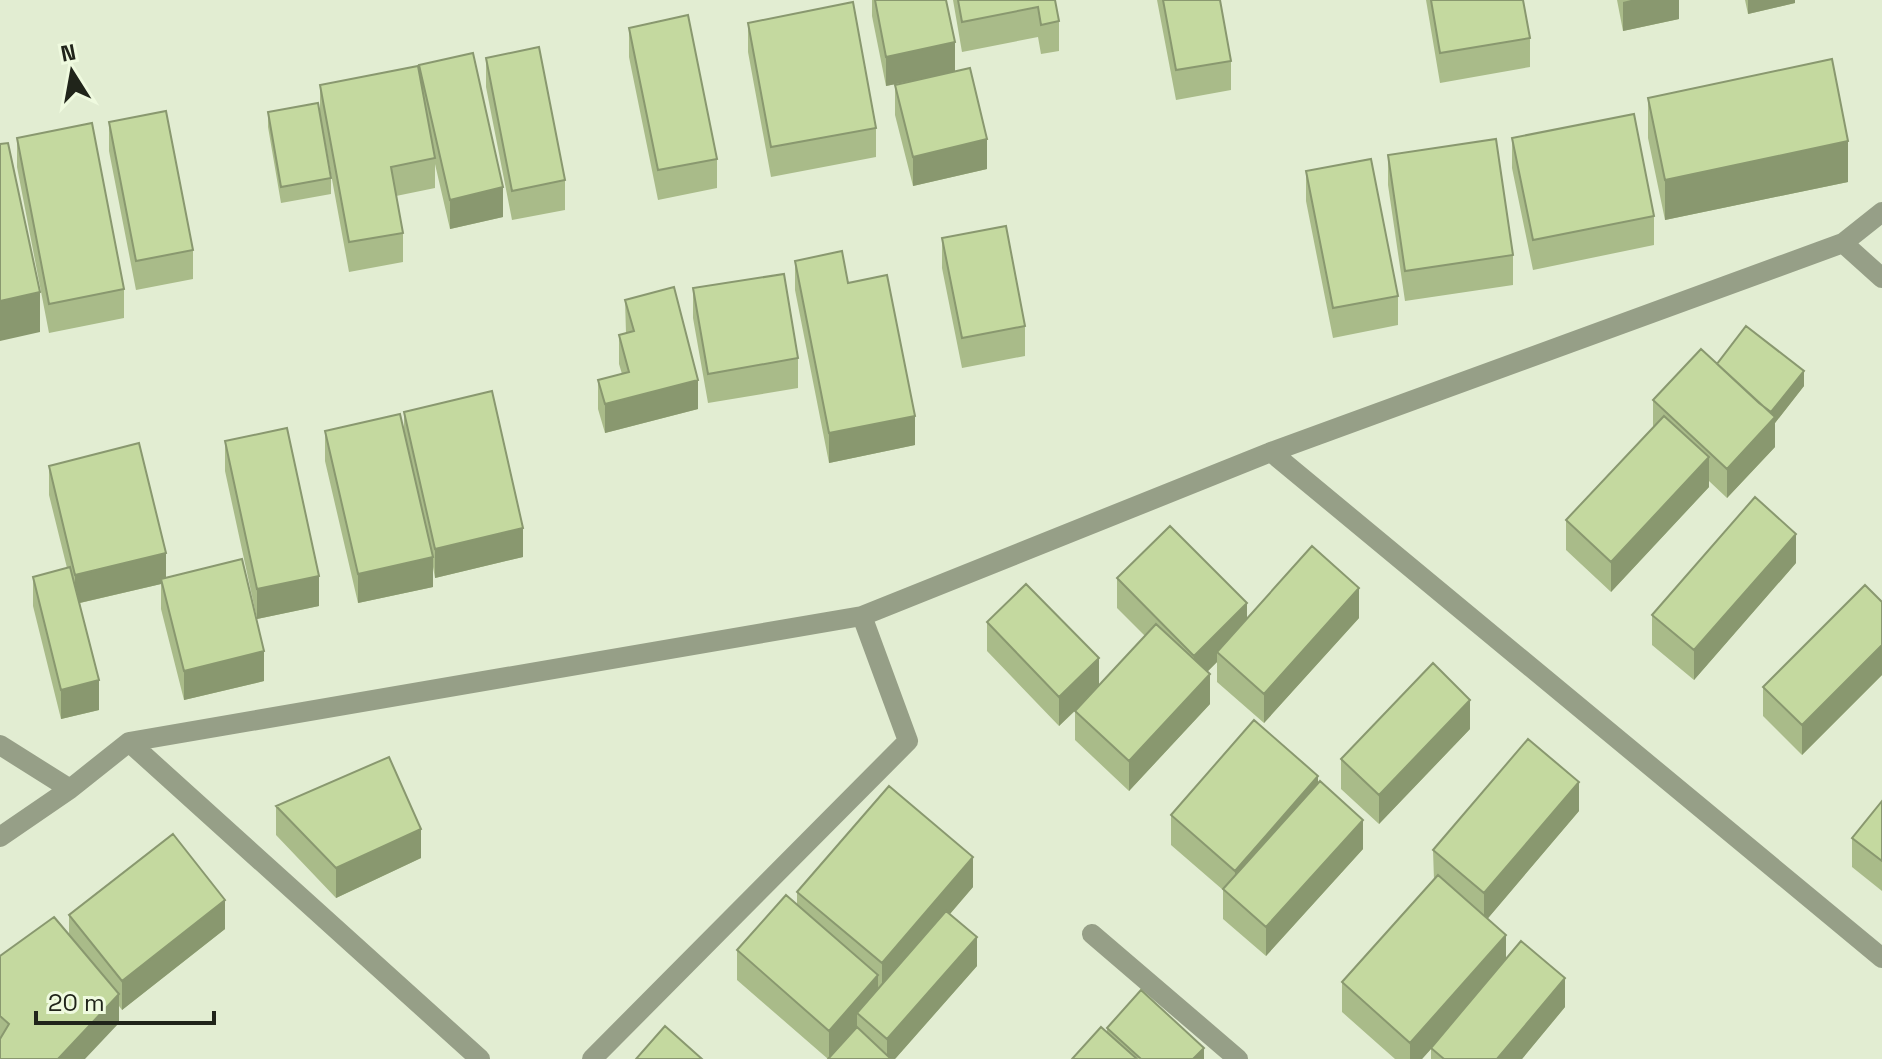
<svg xmlns="http://www.w3.org/2000/svg" width="1882" height="1059" viewBox="0 0 1882 1059" font-family="'Space Grotesk',sans-serif">
<style>
.lines{fill:none;stroke-linecap:round;stroke-linejoin:round}
.minor{stroke:#969f87;stroke-width:20}
.wall{fill:#a9bb89}
.shaded-wall{fill:#89986f}
.building{fill:#c4d99f;stroke:#89986f;stroke-width:2}
</style>
<rect width="100%" height="100%" fill="#e2edd2"/>
<g class="lines">
<path class="minor" d="M 1843,243 L 1882,278
M 1271,452 L 1882,958
M 129,742 L 480,1059
M 0,745 L 70,789
M 0,837 L 70,789 L 129,742 L 862,616 L 1271,452 L 1843,243 L 1882,212
M 1092,934 L 1238,1059
M 592,1059 L 908,741 L 862,616"/>
</g>
<path class="wall" d="M 872,0 L 946,0 L 955,71 L 987,169 L 913,186 L 895,115 L 895,85 L 919,79 L 886,86 L 872,16 Z
M 953,0 L 1055,0 L 1059,21 L 1059,51 L 1041,54 L 1038,37 L 962,52 Z
M 1157,0 L 1220,0 L 1231,61 L 1231,90 L 1176,100 Z
M 1426,0 L 1523,0 L 1530,38 L 1530,67 L 1440,83 Z
M 1617,0 L 1679,0 L 1679,19 L 1623,31 Z
M 1745,0 L 1795,0 L 1795,3 L 1748,14 Z
M 748,23 L 876,128 L 876,157 L 771,177 L 748,52 Z
M 629,28 L 717,159 L 717,188 L 658,200 L 629,57 Z
M 486,58 L 565,180 L 565,210 L 512,220 L 486,87 Z
M 419,65 L 503,217 L 450,229 L 435,164 L 435,188 L 396,196 L 403,233 L 403,262 L 349,272 L 320,114 L 320,85 L 419,74 Z
M 1648,98 L 1848,182 L 1665,220 L 1648,138 Z
M 268,112 L 331,178 L 331,194 L 281,203 L 268,127 Z
M 109,122 L 193,250 L 193,279 L 136,290 L 109,151 Z
M 17,138 L 124,289 L 124,318 L 49,333 L 17,167 Z
M 1512,138 L 1654,216 L 1654,245 L 1533,270 L 1512,168 Z
M 1388,155 L 1513,255 L 1513,285 L 1405,301 L 1388,185 Z
M 1306,171 L 1398,296 L 1398,325 L 1333,338 L 1306,201 Z
M 942,238 L 1025,326 L 1025,356 L 962,368 L 942,268 Z
M 795,261 L 848,283 L 915,445 L 829,463 L 795,290 Z
M 693,288 L 798,358 L 798,388 L 708,403 L 693,318 Z
M 625,300 L 698,409 L 605,433 L 598,409 L 598,380 L 622,374 L 619,364 L 619,335 L 626,333 Z
M 1717,364 L 1804,386 L 1775,423 L 1775,447 L 1727,498 L 1709,481 L 1709,487 L 1611,592 L 1566,550 L 1566,520 L 1653,428 L 1653,400 Z
M 404,412 L 523,557 L 435,578 L 433,567 L 433,587 L 358,603 L 325,461 L 325,431 L 404,430 Z
M 225,441 L 319,606 L 257,619 L 225,471 Z
M 49,466 L 166,578 L 264,681 L 184,700 L 161,609 L 161,584 L 80,603 L 99,710 L 61,719 L 33,606 L 33,577 L 67,568 L 49,495 Z
M 1796,563 L 1694,680 L 1652,645 L 1652,615 Z
M 1117,578 L 1247,619 L 1359,618 L 1264,723 L 1217,682 L 1217,662 L 1207,672 L 1210,704 L 1129,791 L 1075,740 L 1075,711 L 1059,726 L 987,651 L 987,622 L 1099,685 L 1145,636 L 1117,608 Z
M 1882,602 L 1882,675 L 1802,755 L 1763,716 L 1763,687 Z
M 1470,729 L 1379,824 L 1341,789 L 1341,759 Z
M 1318,783 L 1363,849 L 1266,956 L 1223,919 L 1223,890 L 1171,845 L 1171,815 Z
M 1882,801 L 1882,891 L 1852,867 L 1852,838 Z
M 276,806 L 421,858 L 336,898 L 276,835 Z
M 1579,811 L 1487,919 L 1506,959 L 1565,1007 L 1522,1059 L 1431,1059 L 1431,1049 L 1422,1059 L 1395,1059 L 1342,1012 L 1342,982 L 1434,880 L 1433,850 Z
M 973,887 L 950,914 L 977,966 L 895,1059 L 828,1059 L 737,980 L 737,950 L 797,905 L 797,892 Z
M 69,915 L 225,929 L 122,1010 L 119,1006 L 119,1023 L 0,1059 L 0,956 L 69,935 Z
M 1107,1028 L 1204,1059 L 1072,1059 L 1107,1032 Z"/>
<path class="shaded-wall" d="M 1631,0 L 1679,0 L 1679,19 L 1623,31 L 1623,2 Z
M 1748,0 L 1795,0 L 1795,3 L 1748,14 Z
M 955,42 L 955,72 L 886,86 L 886,57 Z
M 987,139 L 987,169 L 913,186 L 913,157 Z
M 1848,141 L 1848,182 L 1665,220 L 1665,180 Z
M 503,187 L 503,217 L 450,229 L 450,200 Z
M 40,292 L 40,332 L 0,341 L 0,301 Z
M 1804,371 L 1804,386 L 1775,423 L 1775,447 L 1727,498 L 1727,469 L 1771,422 L 1771,412 Z
M 698,380 L 698,409 L 605,433 L 605,404 Z
M 915,416 L 915,445 L 829,463 L 829,433 Z
M 1709,457 L 1709,487 L 1611,592 L 1611,562 Z
M 523,528 L 523,557 L 435,578 L 435,549 Z
M 1796,534 L 1796,563 L 1694,680 L 1694,650 Z
M 166,553 L 166,583 L 161,579 L 161,584 L 75,604 L 75,575 Z
M 433,557 L 433,587 L 358,603 L 358,574 Z
M 319,576 L 319,606 L 257,619 L 257,589 Z
M 1359,588 L 1359,618 L 1264,723 L 1264,694 Z
M 1247,603 L 1247,633 L 1217,652 L 1217,662 L 1194,685 L 1194,656 Z
M 1882,645 L 1882,675 L 1802,755 L 1802,725 Z
M 264,651 L 264,681 L 184,700 L 184,671 Z
M 1099,658 L 1099,687 L 1059,726 L 1059,697 Z
M 1210,674 L 1210,704 L 1129,791 L 1129,761 Z
M 99,680 L 99,710 L 61,719 L 61,690 Z
M 1470,700 L 1470,729 L 1379,824 L 1379,795 Z
M 1318,776 L 1318,806 L 1235,900 L 1235,871 Z
M 1579,782 L 1579,811 L 1484,923 L 1484,893 Z
M 1363,820 L 1363,849 L 1266,956 L 1266,927 Z
M 421,829 L 421,858 L 336,898 L 336,868 Z
M 973,857 L 973,887 L 882,993 L 882,963 Z
M 225,900 L 225,929 L 122,1010 L 122,981 Z
M 1506,935 L 1506,965 L 1422,1059 L 1410,1059 L 1410,1043 Z
M 977,937 L 977,966 L 895,1059 L 887,1059 L 887,1039 Z
M 878,975 L 878,1005 L 857,1013 L 857,1029 L 829,1059 L 829,1031 Z
M 1565,978 L 1565,1007 L 1522,1059 L 1497,1059 Z
M 119,994 L 119,1023 L 85,1059 L 58,1059 Z
M 1204,1048 L 1204,1059 L 1193,1059 Z"/>
<path class="building" d="M 875,0 L 946,0 L 955,42 L 886,57 Z
M 958,0 L 1055,0 L 1059,21 L 1041,25 L 1038,7 L 962,22 Z
M 1163,0 L 1220,0 L 1231,61 L 1176,70 Z
M 1431,0 L 1523,0 L 1530,38 L 1440,53 Z
M 853,2 L 876,128 L 771,147 L 748,23 Z
M 688,15 L 717,159 L 658,170 L 629,28 Z
M 539,47 L 565,180 L 512,191 L 486,58 Z
M 473,53 L 503,187 L 450,200 L 419,65 Z
M 1832,59 L 1848,141 L 1665,180 L 1648,98 Z
M 418,66 L 435,158 L 391,167 L 403,233 L 349,242 L 320,85 Z
M 970,68 L 987,139 L 913,157 L 895,85 Z
M 318,103 L 331,178 L 281,187 L 268,112 Z
M 166,111 L 193,250 L 136,261 L 109,122 Z
M 1634,114 L 1654,216 L 1533,240 L 1512,138 Z
M 92,123 L 124,289 L 49,304 L 17,138 Z
M 1496,139 L 1513,255 L 1405,271 L 1388,155 Z
M 8,143 L 40,292 L 0,301 L 0,144 Z
M 1371,159 L 1398,296 L 1333,308 L 1306,171 Z
M 1006,226 L 1025,326 L 962,338 L 942,238 Z
M 842,251 L 848,283 L 887,275 L 915,416 L 829,433 L 795,261 Z
M 784,274 L 798,358 L 708,374 L 693,288 Z
M 674,287 L 698,380 L 605,404 L 598,380 L 629,372 L 619,335 L 634,331 L 625,300 Z
M 1746,326 L 1804,371 L 1771,412 L 1759,403 L 1717,364 Z
M 1701,349 L 1775,417 L 1727,469 L 1653,400 Z
M 492,391 L 523,528 L 435,549 L 404,412 Z
M 400,414 L 433,557 L 358,574 L 325,431 Z
M 1664,416 L 1709,457 L 1611,562 L 1566,520 Z
M 287,428 L 319,576 L 257,589 L 225,441 Z
M 139,443 L 166,553 L 75,575 L 49,466 Z
M 1755,497 L 1796,534 L 1694,650 L 1652,615 Z
M 1170,526 L 1247,603 L 1194,656 L 1117,578 Z
M 1312,546 L 1359,588 L 1264,694 L 1217,652 Z
M 242,559 L 264,651 L 184,671 L 161,579 Z
M 70,567 L 99,680 L 61,690 L 33,577 Z
M 1026,584 L 1099,658 L 1059,697 L 987,622 Z
M 1865,585 L 1882,602 L 1882,645 L 1802,725 L 1763,687 Z
M 1156,624 L 1210,674 L 1129,761 L 1075,711 Z
M 1433,663 L 1470,700 L 1379,795 L 1341,759 Z
M 1254,720 L 1318,776 L 1235,871 L 1171,815 Z
M 1528,739 L 1579,782 L 1484,893 L 1433,850 Z
M 389,757 L 421,829 L 336,868 L 276,806 Z
M 1320,781 L 1363,820 L 1266,927 L 1223,889 Z
M 889,786 L 973,857 L 882,963 L 797,892 Z
M 1882,801 L 1882,861 L 1852,838 Z
M 173,834 L 225,900 L 122,981 L 69,915 Z
M 1438,875 L 1506,935 L 1410,1043 L 1342,982 Z
M 786,895 L 878,975 L 829,1031 L 737,950 Z
M 946,911 L 977,937 L 887,1039 L 857,1013 Z
M 54,917 L 119,994 L 58,1059 L 0,1059 L 0,1039 L 9,1024 L 0,1016 L 0,956 Z
M 1521,941 L 1565,978 L 1497,1059 L 1444,1059 L 1431,1048 Z
M 1141,990 L 1204,1048 L 1193,1059 L 1141,1059 L 1107,1028 Z
M 665,1026 L 702,1059 L 636,1059 Z
M 857,1027 L 891,1059 L 828,1059 Z
M 1101,1027 L 1137,1059 L 1072,1059 Z"/>
<g transform="translate(72 72) rotate(349)" stroke="#effadf" stroke-width="6" paint-order="stroke">
<path d="M0-6L14 30L0 20L-14 30Z" fill="#20241a"/>
<text y="-12" font-size="22" font-weight="bold" text-anchor="middle" fill="#20241a">N</text>
</g>
<path d="M36 1011v12h178v-12" fill="none" stroke="#20241a" stroke-width="4"/>
<text x="48" y="1011" font-size="24" fill="#20241a" stroke="#effadf" stroke-width="6" paint-order="stroke">20 m</text>
</svg>
